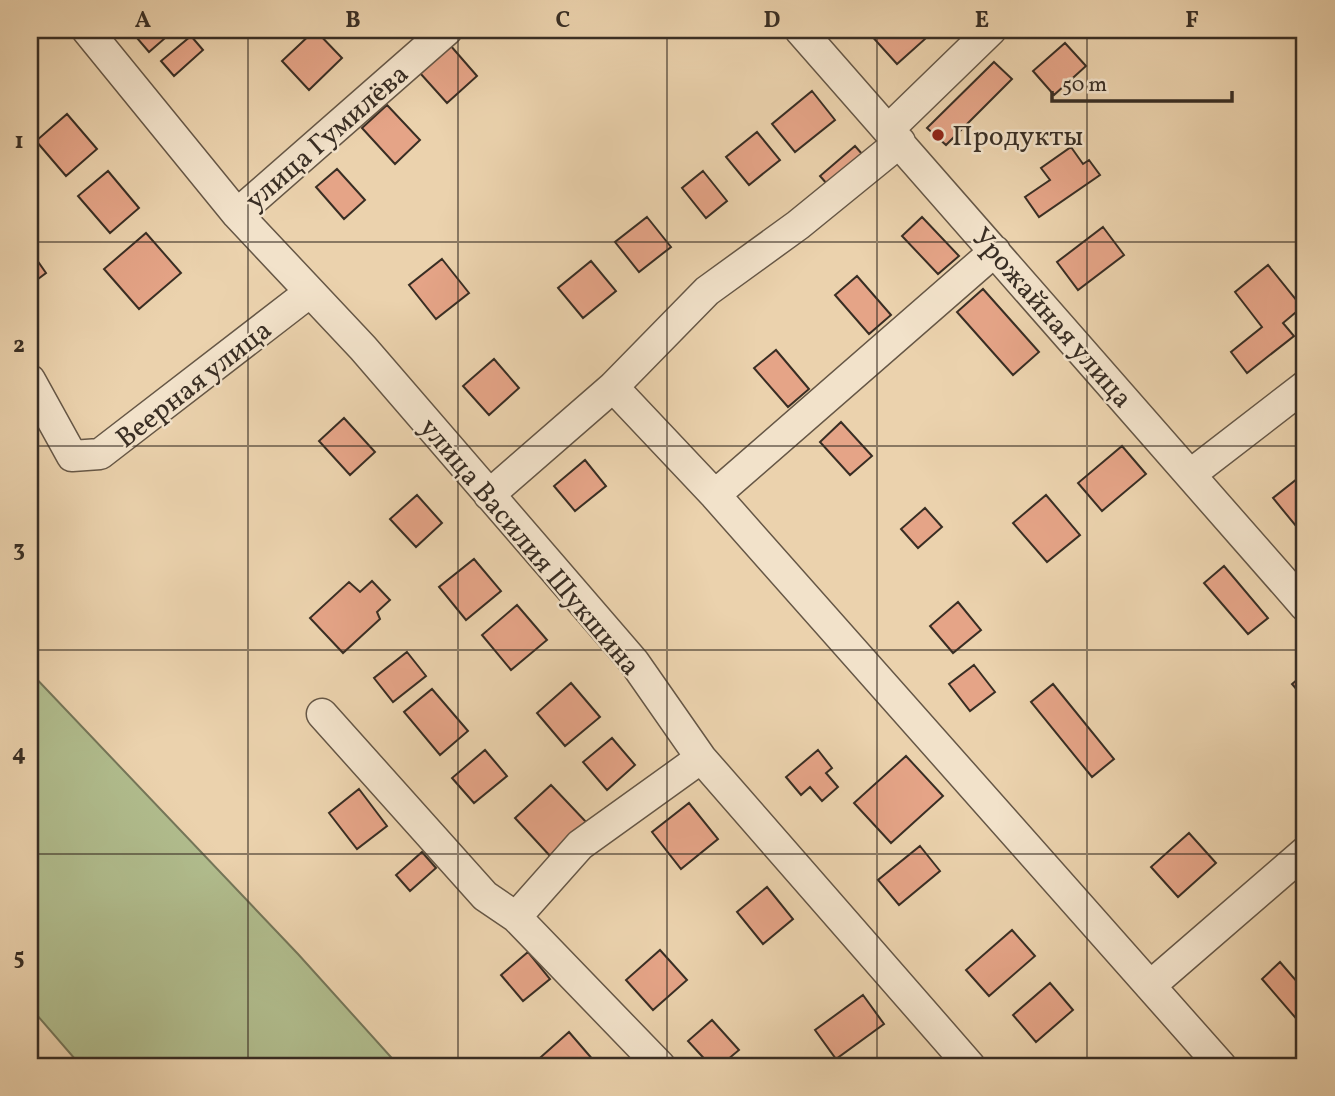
<svg xmlns="http://www.w3.org/2000/svg" width="1335" height="1096" viewBox="0 0 1335 1096" font-family="Vollkorn,serif">
<style>
.grass{fill:#b1bd8e;stroke:#757659;stroke-width:2}
.building{fill:#e5a487;stroke:#392e24;stroke-width:2}
.lines{fill:none;stroke-linecap:round;stroke-linejoin:round}
.minor-casing{stroke:#665746;stroke-width:33}
.minor{stroke:#f2e2ca;stroke-width:30}
.grid{fill:none;stroke:#392e24;stroke-width:2;stroke-opacity:0.55}
.poi-dot{fill:#8f2418;stroke:#f2e2ca;stroke-width:2.5}
.labels{text-anchor:middle;stroke-width:5;stroke-linejoin:round;paint-order:stroke}
.poi-label{font-size:28px;fill:#392e24;stroke:#f2e2ca;text-anchor:start}
.street-label{font-size:28px;fill:#392e24;stroke:#f2e2ca}
.neatline{fill:none;stroke:#392e24;stroke-width:2.5}
.grid-label{font-size:23px;text-anchor:middle;font-weight:bold;fill:#392e24}
</style>
<rect width="100%" height="100%" fill="#ebd2ad"/>
<filter id="stains"><feTurbulence type="fractalNoise" baseFrequency=".00286" numOctaves="4"/><feColorMatrix values="0 0 0 0 .2 0 0 0 0 .09 0 0 0 0 .02 0 0 0 .5 -.17"/></filter>
<radialGradient id="worn" r=".72"><stop offset=".6" stop-color="#630" stop-opacity="0"/><stop offset="1" stop-color="#630" stop-opacity=".3"/></radialGradient>
<path class="grass" d="M 30,672 L 298,954 L 399,1066 L 81,1066 L 30,1007 Z"/>
<path class="building" d="M 156,30 L 164,39 L 149,52 L 131,31 Z
M 315,30 L 342,58 L 309,90 L 282,61 Z
M 871,30 L 917,30 L 925,39 L 897,64 L 868,32 Z
M 191,36 L 203,50 L 174,76 L 161,61 Z
M 1065,43 L 1086,66 L 1054,95 L 1033,71 Z
M 450,45 L 477,76 L 447,103 L 420,73 Z
M 994,62 L 1012,79 L 946,145 L 927,128 Z
M 812,91 L 835,120 L 795,152 L 772,124 Z
M 387,105 L 420,140 L 395,164 L 362,128 Z
M 67,114 L 97,149 L 66,176 L 36,141 Z
M 757,132 L 780,160 L 749,185 L 726,157 Z
M 855,146 L 870,163 L 835,193 L 820,176 Z
M 1071,147 L 1083,164 L 1089,160 L 1100,175 L 1039,217 L 1025,197 L 1050,180 L 1041,168 Z
M 337,169 L 365,200 L 344,219 L 316,187 Z
M 108,171 L 139,208 L 110,233 L 78,196 Z
M 703,171 L 727,201 L 706,218 L 682,188 Z
M 647,217 L 671,247 L 639,272 L 615,242 Z
M 922,217 L 959,256 L 938,274 L 902,236 Z
M 1103,227 L 1124,255 L 1078,290 L 1057,262 Z
M 146,233 L 181,273 L 139,309 L 104,269 Z
M 30,250 L 46,273 L 30,285 Z
M 442,259 L 469,293 L 436,319 L 409,285 Z
M 591,261 L 616,291 L 583,318 L 558,288 Z
M 1268,265 L 1302,307 L 1283,323 L 1294,336 L 1247,373 L 1231,352 L 1262,327 L 1235,292 Z
M 857,276 L 891,315 L 869,334 L 835,295 Z
M 983,289 L 1039,352 L 1013,375 L 957,312 Z
M 776,350 L 809,389 L 788,407 L 754,368 Z
M 494,359 L 519,388 L 489,415 L 463,386 Z
M 344,418 L 375,452 L 350,475 L 319,441 Z
M 841,422 L 872,456 L 850,475 L 820,442 Z
M 1122,446 L 1146,474 L 1102,511 L 1078,483 Z
M 585,460 L 606,486 L 575,511 L 554,486 Z
M 1297,479 L 1305,489 L 1305,537 L 1273,498 Z
M 417,495 L 442,523 L 416,547 L 390,519 Z
M 1046,495 L 1080,535 L 1047,562 L 1013,523 Z
M 925,508 L 942,527 L 918,548 L 901,529 Z
M 474,559 L 501,591 L 466,620 L 439,587 Z
M 1224,566 L 1268,618 L 1248,634 L 1204,583 Z
M 372,581 L 390,600 L 377,612 L 380,619 L 343,653 L 310,618 L 349,582 L 360,592 Z
M 958,602 L 981,630 L 953,653 L 930,626 Z
M 517,605 L 547,640 L 511,670 L 482,635 Z
M 407,652 L 426,676 L 393,702 L 374,678 Z
M 974,665 L 995,692 L 970,711 L 949,684 Z
M 1305,673 L 1305,699 L 1292,684 Z
M 571,683 L 600,717 L 565,746 L 537,713 Z
M 1053,684 L 1114,759 L 1092,777 L 1031,702 Z
M 432,689 L 468,731 L 440,755 L 404,712 Z
M 612,738 L 635,765 L 607,790 L 583,762 Z
M 485,750 L 507,776 L 474,803 L 452,778 Z
M 818,750 L 832,768 L 826,773 L 838,787 L 822,801 L 810,787 L 801,795 L 786,777 Z
M 906,756 L 943,796 L 891,843 L 854,803 Z
M 551,785 L 587,823 L 551,857 L 515,818 Z
M 359,789 L 387,826 L 357,849 L 329,813 Z
M 689,803 L 718,839 L 681,869 L 652,832 Z
M 1189,833 L 1216,863 L 1178,897 L 1151,867 Z
M 920,846 L 940,871 L 899,905 L 878,880 Z
M 422,852 L 436,868 L 410,891 L 396,875 Z
M 767,887 L 793,919 L 763,944 L 737,912 Z
M 1012,930 L 1035,956 L 989,996 L 966,970 Z
M 660,950 L 687,980 L 653,1010 L 626,980 Z
M 528,952 L 550,979 L 523,1001 L 501,975 Z
M 1280,962 L 1305,991 L 1305,1018 L 1300,1023 L 1262,979 Z
M 1050,983 L 1073,1010 L 1036,1042 L 1013,1015 Z
M 863,995 L 884,1024 L 836,1059 L 815,1030 Z
M 712,1020 L 739,1050 L 720,1066 L 711,1066 L 688,1041 Z
M 569,1032 L 594,1061 L 588,1066 L 533,1066 L 532,1065 Z"/>
<g class="lines">
<defs>
<path id="minor" d="M 87,30 L 237,214 L 363,348 L 634,662 L 701,758 L 970,1066
M 800,30 L 1305,606
M 889,129 L 991,30
M 237,214 L 447,30
M 995,251 L 715,495 L 1221,1066
M 30,380 L 72,456 L 100,454 L 310,292
M 613,387 L 715,495
M 1191,474 L 1305,386
M 489,495 L 613,387 L 707,291 L 798,225 L 900,142
M 322,714 L 485,896 L 516,917
M 1150,986 L 1305,852
M 660,1066 L 516,917 L 580,845 L 701,758"/>
</defs>
<use href="#minor" class="minor-casing"/>
<use href="#minor" class="minor"/>
</g>
<path class="grid" d="M 248,30 L 248,1066M 458,30 L 458,1066M 667,30 L 667,1066M 877,30 L 877,1066M 1087,30 L 1087,1066M 30,242 L 1305,242M 30,446 L 1305,446M 30,650 L 1305,650M 30,854 L 1305,854"/>
<circle class="poi-dot" cx="938" cy="135" r="7"/>
<g class="labels">
<g class="poi-label">
<text x="952" y="145">Продукты</text>
</g>
<g class="street-label">
<text transform="translate(326 136) rotate(-41)" y="10">улица Гумилёва</text>
<text transform="translate(1053 317) rotate(49)" y="10">Урожайная улица</text>
<text transform="translate(193 383) rotate(-38)" y="10">Веерная улица</text>
<text transform="translate(531 546) rotate(50)" y="10">улица Василия Шукшина</text>
</g>
</g>
<rect width="1335" height="1096" fill="none" stroke="#ebd2ad" stroke-width="77"/>
<path d="M1052 91v10h180v-10" fill="none" stroke="#392e24" stroke-width="3.5"/>
<text x="1062" y="91" font-size="21" fill="#392e24" stroke="#f2e2ca" stroke-width="5" paint-order="stroke">50 m</text>
<rect x="38" y="38" width="1258" height="1020" class="neatline"/>
<g class="grid-label">
<text x="143" y="27">A</text>
<text x="353" y="27">B</text>
<text x="563" y="27">C</text>
<text x="772" y="27">D</text>
<text x="982" y="27">E</text>
<text x="1192" y="27">F</text>
<text x="19" y="148">1</text>
<text x="19" y="352">2</text>
<text x="19" y="556">3</text>
<text x="19" y="760">4</text>
<text x="19" y="964">5</text>
</g>
<rect width="100%" height="100%" filter="url(#stains)"/>
<rect width="100%" height="100%" fill="url(#worn)"/>
</svg>
